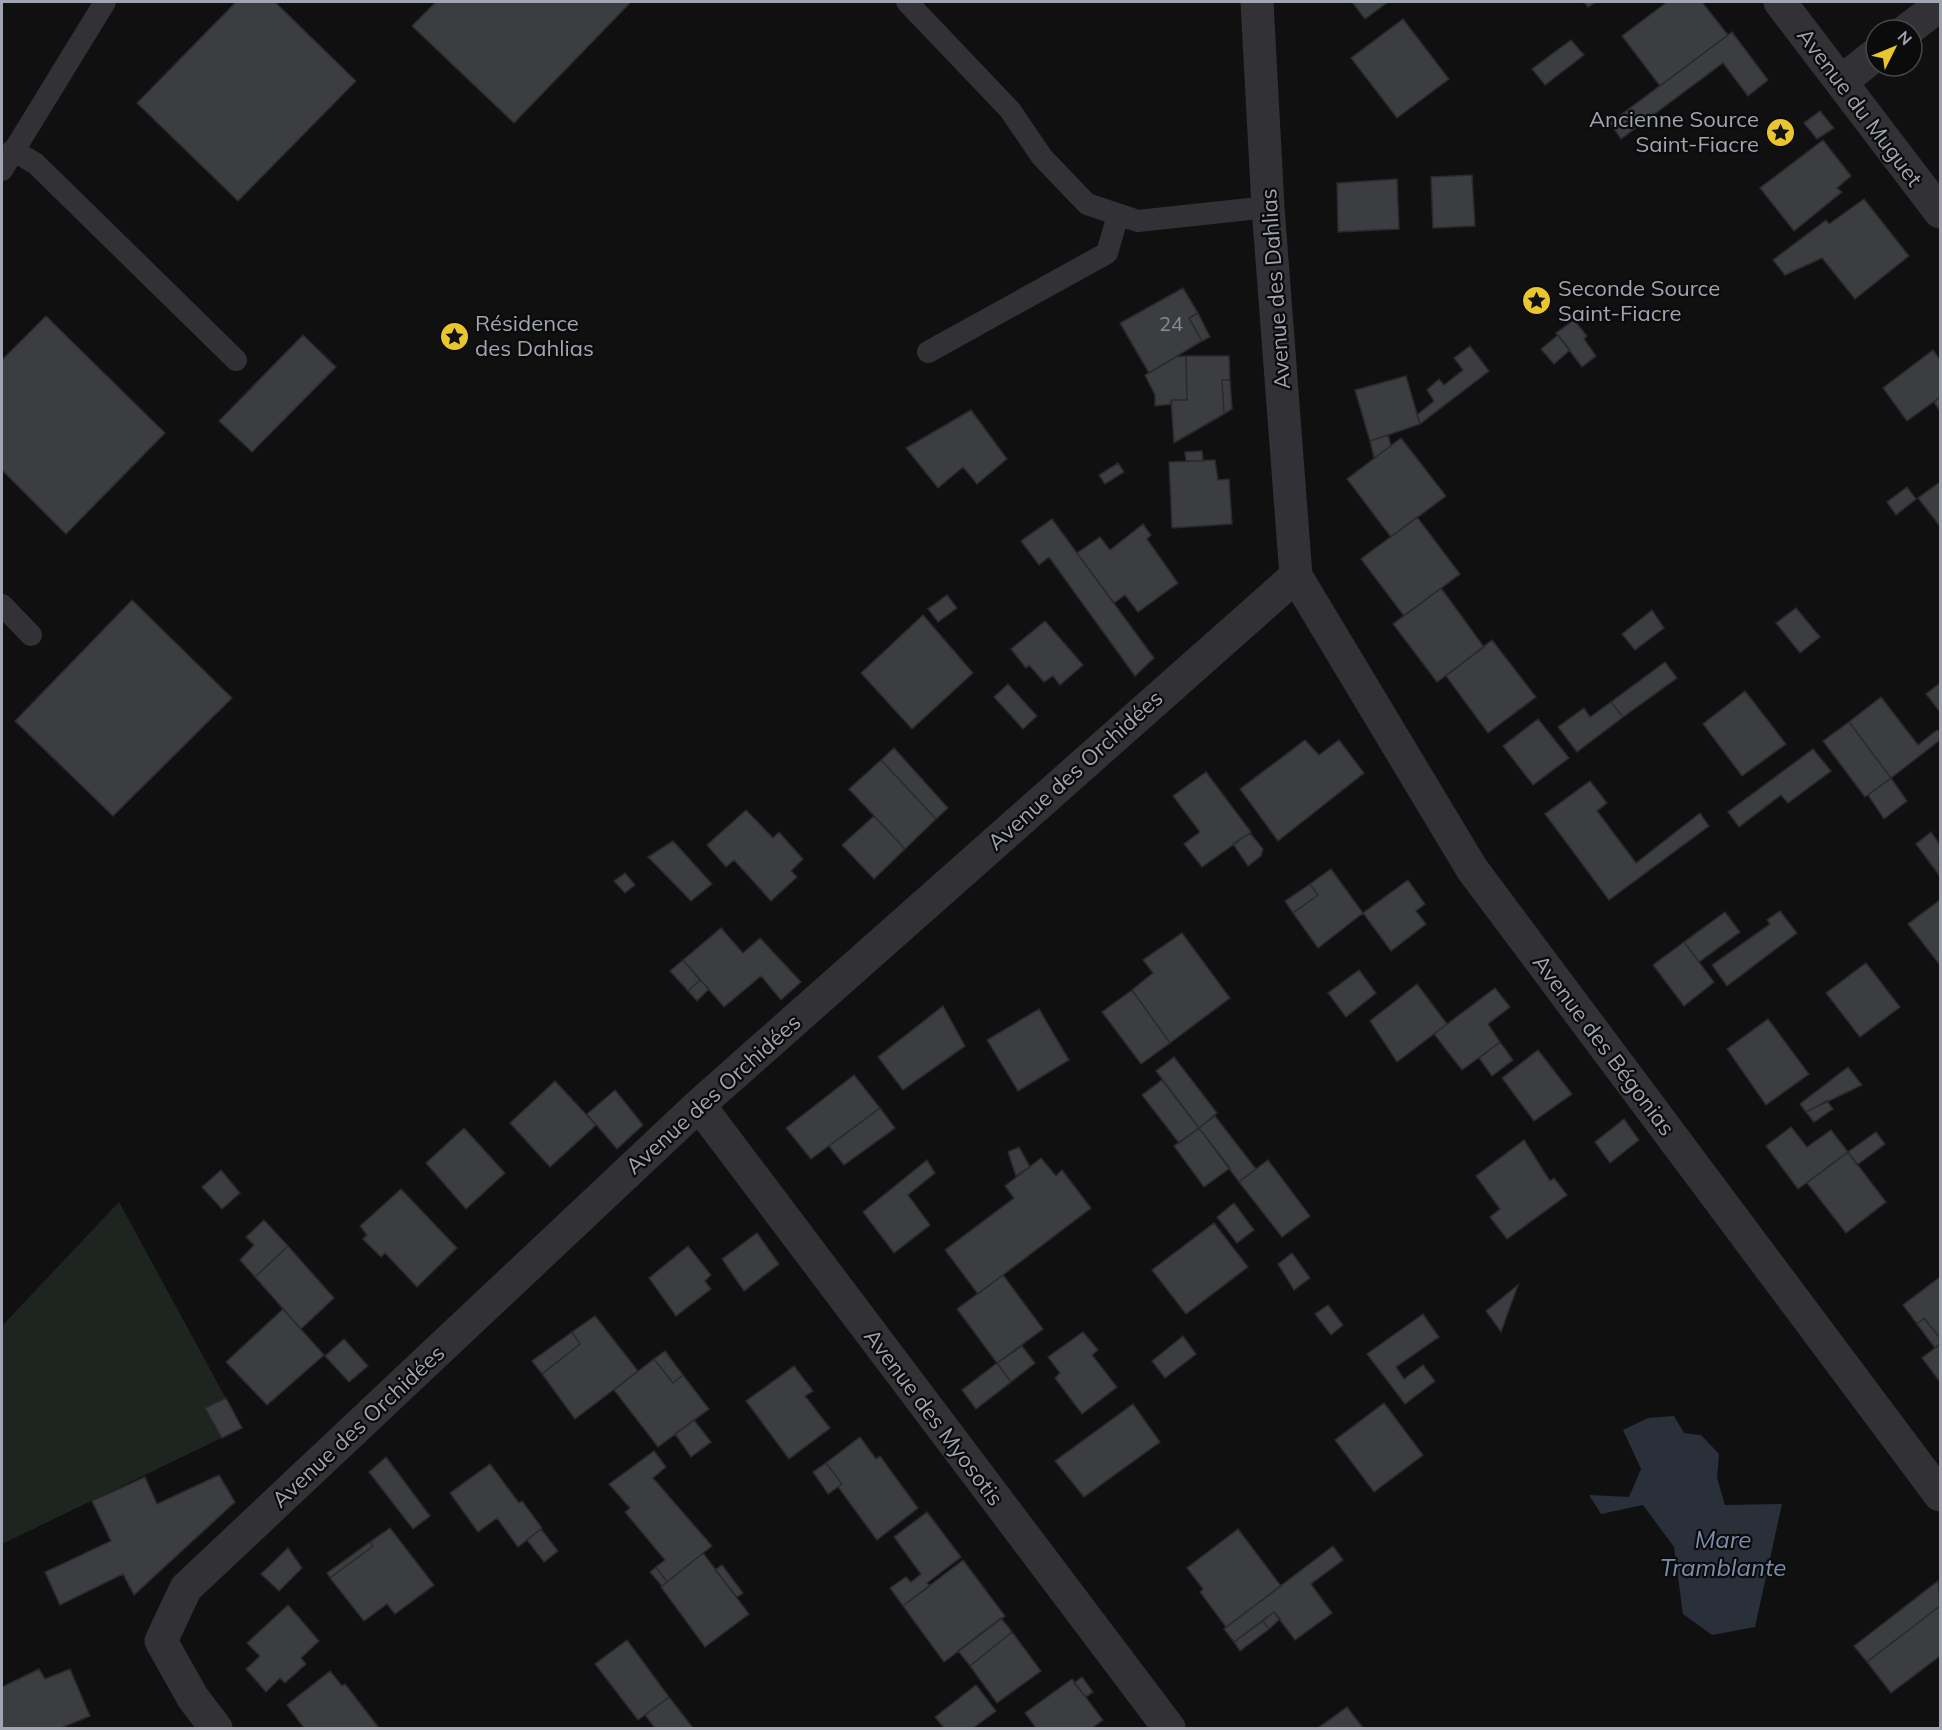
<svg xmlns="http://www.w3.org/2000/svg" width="1942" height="1730" viewBox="0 0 1942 1730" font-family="Mulish,sans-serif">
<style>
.green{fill:#1e2520}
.water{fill:#2a3039}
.building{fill:#3c3d41;stroke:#2a2a2d;stroke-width:1.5}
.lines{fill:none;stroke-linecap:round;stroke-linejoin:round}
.service{stroke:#313136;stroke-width:22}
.minor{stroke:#313136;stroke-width:33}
.labels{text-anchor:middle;stroke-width:4.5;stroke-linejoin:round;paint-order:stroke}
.number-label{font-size:20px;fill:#888a95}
.street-label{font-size:22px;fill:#a1a4b1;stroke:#0b0b0c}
.poi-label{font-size:22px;fill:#a1a4b1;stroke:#0b0b0c;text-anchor:start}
.water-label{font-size:24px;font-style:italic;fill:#798dac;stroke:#0b0b0c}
</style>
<rect width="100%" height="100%" fill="#101011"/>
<path class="green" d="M 119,1202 L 242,1428 L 2,1544 L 2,1326 Z"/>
<path class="water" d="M 1674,1416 L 1684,1433 L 1701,1435 L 1719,1454 L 1717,1478 L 1725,1505 L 1782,1504 L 1755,1627 L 1712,1635 L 1683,1614 L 1674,1547 L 1643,1505 L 1601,1514 L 1589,1495 L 1629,1497 L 1641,1469 L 1623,1430 L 1648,1418 Z"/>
<path class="building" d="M 236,2 L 275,2 L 356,81 L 238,201 L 137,103 Z
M 436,2 L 628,2 L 630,3 L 514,123 L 412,26 Z
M 1352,2 L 1388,2 L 1365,19 Z
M 1584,2 L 1596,2 L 1588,7 Z
M 1667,2 L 1702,2 L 1728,35 L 1660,86 L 1622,36 Z
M 1403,19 L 1449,79 L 1397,118 L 1351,58 Z
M 1732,32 L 1768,80 L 1748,96 L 1723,63 L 1621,139 L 1610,123 Z
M 1571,40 L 1584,55 L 1545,85 L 1532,69 Z
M 1820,111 L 1834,128 L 1817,139 L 1804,123 Z
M 1823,140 L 1851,176 L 1837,188 L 1842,192 L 1794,231 L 1760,188 Z
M 1472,175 L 1475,226 L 1433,228 L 1431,177 Z
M 1397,179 L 1399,229 L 1338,232 L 1337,183 Z
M 1864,199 L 1909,256 L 1855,299 L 1822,258 L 1785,275 L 1773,260 L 1826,220 L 1829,224 Z
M 1183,288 L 1198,313 L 1189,318 L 1202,341 L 1149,373 L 1120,323 Z
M 1198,313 L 1210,337 L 1202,341 L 1189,318 Z
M 46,316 L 165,433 L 66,534 L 2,470 L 2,360 Z
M 1574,320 L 1587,336 L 1584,339 L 1596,356 L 1582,367 L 1556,333 Z
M 303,335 L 336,367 L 252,452 L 219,421 Z
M 1558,335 L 1570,350 L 1554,364 L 1541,349 Z
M 1470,346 L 1489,371 L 1420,424 L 1417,415 L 1434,401 L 1427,390 L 1439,379 L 1444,385 L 1463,370 L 1454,358 Z
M 1933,350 L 1940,360 L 1940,397 L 1907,421 L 1883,388 Z
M 1186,356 L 1187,400 L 1171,400 L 1172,404 L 1155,406 L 1155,395 L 1145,375 L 1176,357 Z
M 1186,356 L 1229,356 L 1230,380 L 1222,380 L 1224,414 L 1174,443 L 1171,400 L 1187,400 Z
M 1406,376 L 1420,424 L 1370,441 L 1355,390 Z
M 1222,380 L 1230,380 L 1232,409 L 1224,414 Z
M 1940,397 L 1940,411 L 1934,402 Z
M 971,410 L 1007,459 L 977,484 L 963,467 L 938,488 L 906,448 Z
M 1388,435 L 1391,446 L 1374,458 L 1370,441 Z
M 1401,438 L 1446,496 L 1391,537 L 1347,479 Z
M 1202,451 L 1203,461 L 1186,461 L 1185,452 Z
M 1215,460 L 1218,480 L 1229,479 L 1232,524 L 1172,528 L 1169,462 Z
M 1118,463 L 1124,472 L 1105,484 L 1099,475 Z
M 1940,482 L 1940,524 L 1939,525 L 1918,498 Z
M 1907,487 L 1916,499 L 1896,515 L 1887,502 Z
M 1417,517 L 1460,574 L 1404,616 L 1361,559 Z
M 1052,519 L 1154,658 L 1135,676 L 1049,557 L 1039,565 L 1021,541 Z
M 1143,524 L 1151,535 L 1147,539 L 1178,583 L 1138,612 L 1125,595 L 1114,603 L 1077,553 L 1100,537 L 1110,550 Z
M 1441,588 L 1484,647 L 1437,682 L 1393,624 Z
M 947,595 L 957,608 L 938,622 L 928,609 Z
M 132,600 L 232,698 L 113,816 L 15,721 Z
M 1796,608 L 1820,637 L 1800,653 L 1776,623 Z
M 1652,610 L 1664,628 L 1635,650 L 1622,634 Z
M 923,615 L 973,673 L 912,729 L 861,673 Z
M 1045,621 L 1083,665 L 1060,685 L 1053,676 L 1044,682 L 1029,665 L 1026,668 L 1011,649 Z
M 1492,640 L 1536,697 L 1488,733 L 1446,676 Z
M 1665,662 L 1677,678 L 1623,717 L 1611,702 Z
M 1940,683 L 1940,712 L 1926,694 Z
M 1008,684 L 1037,716 L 1023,729 L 994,697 Z
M 1745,691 L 1786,744 L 1742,776 L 1703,724 Z
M 1881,697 L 1918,745 L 1937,730 L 1940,731 L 1940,740 L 1891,778 L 1849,722 Z
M 1611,702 L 1623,717 L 1577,752 L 1558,727 L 1584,708 L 1590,717 Z
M 1538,719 L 1569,758 L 1533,785 L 1503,746 Z
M 1849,722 L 1891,778 L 1865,797 L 1823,741 Z
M 1305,740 L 1319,755 L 1339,740 L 1364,773 L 1278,841 L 1240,789 Z
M 894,748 L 948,808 L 936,819 L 881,760 Z
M 1813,749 L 1831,771 L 1788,803 L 1781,795 L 1739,827 L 1728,812 Z
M 881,760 L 936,819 L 905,849 L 849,789 Z
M 1206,772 L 1251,832 L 1202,867 L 1184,844 L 1200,832 L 1173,796 Z
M 1891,778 L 1907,801 L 1884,819 L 1868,795 Z
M 1590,781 L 1607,803 L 1597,811 L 1636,863 L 1700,813 L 1709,826 L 1609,900 L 1545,814 Z
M 746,810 L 773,838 L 779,832 L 803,859 L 791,871 L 797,877 L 771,901 L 734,860 L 726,867 L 707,845 Z
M 874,816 L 905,849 L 874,879 L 842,845 Z
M 1931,832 L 1940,845 L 1939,875 L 1916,844 Z
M 1250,833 L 1263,849 L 1261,856 L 1248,866 L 1233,844 Z
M 673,841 L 712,884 L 691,901 L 648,857 Z
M 1331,869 L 1363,913 L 1318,948 L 1293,913 L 1318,895 L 1310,884 Z
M 625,873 L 635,885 L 625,893 L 614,881 Z
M 1408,880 L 1425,904 L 1416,911 L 1426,924 L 1391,951 L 1363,913 Z
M 1310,884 L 1318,895 L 1293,913 L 1285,901 Z
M 1940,900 L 1940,965 L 1908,924 Z
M 1780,911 L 1797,933 L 1727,986 L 1712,965 L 1770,924 L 1767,920 Z
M 1725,912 L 1740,932 L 1699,962 L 1684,942 Z
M 721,928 L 743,953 L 760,938 L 801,982 L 781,1000 L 761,976 L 724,1007 L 683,960 Z
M 1182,933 L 1230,998 L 1170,1043 L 1132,990 L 1153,973 L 1143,960 Z
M 1684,942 L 1714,982 L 1684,1006 L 1653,965 Z
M 683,960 L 700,980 L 688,991 L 670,971 Z
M 1866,963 L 1900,1007 L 1860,1037 L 1826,993 Z
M 1359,970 L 1376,993 L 1346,1017 L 1328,993 Z
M 700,980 L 709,989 L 697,1001 L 688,991 Z
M 1417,984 L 1447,1024 L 1397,1062 L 1370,1021 Z
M 1495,988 L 1510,1007 L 1488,1024 L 1500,1042 L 1462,1070 L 1434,1034 Z
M 1132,990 L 1170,1043 L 1141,1064 L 1102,1012 Z
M 943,1006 L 965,1046 L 903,1090 L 878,1057 Z
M 1039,1009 L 1069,1060 L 1018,1091 L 987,1040 Z
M 1768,1019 L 1809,1074 L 1766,1105 L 1727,1049 Z
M 1500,1042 L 1513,1060 L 1492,1076 L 1479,1058 Z
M 1538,1050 L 1572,1094 L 1534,1121 L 1502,1078 Z
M 1174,1057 L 1217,1113 L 1199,1128 L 1156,1071 Z
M 1848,1067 L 1862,1085 L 1806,1112 L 1800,1104 Z
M 854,1075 L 880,1108 L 811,1159 L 786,1128 Z
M 1162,1080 L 1199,1128 L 1179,1143 L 1142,1095 Z
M 555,1081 L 596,1125 L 550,1167 L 510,1123 Z
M 615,1090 L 643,1125 L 617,1149 L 587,1114 Z
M 1827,1101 L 1833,1109 L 1814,1122 L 1806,1112 Z
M 880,1108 L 895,1128 L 844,1165 L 829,1146 Z
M 1215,1116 L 1256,1169 L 1239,1182 L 1199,1128 Z
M 1624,1119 L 1639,1140 L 1610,1163 L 1595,1142 Z
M 1791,1127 L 1807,1147 L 1831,1130 L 1848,1152 L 1798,1189 L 1766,1146 Z
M 464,1128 L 505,1173 L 466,1209 L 426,1163 Z
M 1199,1128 L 1230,1168 L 1204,1187 L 1174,1146 Z
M 1876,1132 L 1885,1144 L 1857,1165 L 1848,1152 Z
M 1524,1140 L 1550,1181 L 1554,1178 L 1567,1195 L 1507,1239 L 1490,1217 L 1500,1209 L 1476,1176 Z
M 1019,1147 L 1030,1167 L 1016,1176 L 1008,1152 Z
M 1848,1152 L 1886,1202 L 1846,1233 L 1807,1183 Z
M 1041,1158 L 1056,1176 L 1062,1170 L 1091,1208 L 978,1294 L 945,1250 L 1014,1198 L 1005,1186 Z
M 927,1160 L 935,1173 L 908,1195 L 930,1225 L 894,1253 L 863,1212 Z
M 1268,1160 L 1310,1216 L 1282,1237 L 1239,1182 Z
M 221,1170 L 240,1193 L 222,1209 L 202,1187 Z
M 401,1189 L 457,1248 L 417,1287 L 385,1253 L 381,1257 L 363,1239 L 367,1235 L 360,1226 Z
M 1234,1203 L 1254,1230 L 1237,1243 L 1217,1217 Z
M 264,1220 L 288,1246 L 255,1277 L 240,1260 L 254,1245 L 246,1237 Z
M 1214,1223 L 1248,1267 L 1186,1314 L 1152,1270 Z
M 757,1233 L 779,1264 L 744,1291 L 722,1259 Z
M 288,1246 L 334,1298 L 301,1329 L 255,1277 Z
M 688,1246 L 711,1275 L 705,1281 L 711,1289 L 676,1316 L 649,1278 Z
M 1292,1253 L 1310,1278 L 1294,1290 L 1278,1264 Z
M 1003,1275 L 1043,1329 L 997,1363 L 957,1309 Z
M 1940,1277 L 1940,1338 L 1924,1318 L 1917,1324 L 1903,1305 Z
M 1518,1285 L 1501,1332 L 1486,1311 Z
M 1328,1305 L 1343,1325 L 1331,1335 L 1315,1314 Z
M 283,1309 L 324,1355 L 267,1405 L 226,1362 Z
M 1423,1314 L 1439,1337 L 1396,1367 L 1404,1379 L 1423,1365 L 1435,1381 L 1405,1404 L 1367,1354 Z
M 595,1316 L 638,1371 L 575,1419 L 542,1374 L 580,1344 L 572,1332 Z
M 1924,1318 L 1940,1338 L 1940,1344 L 1935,1348 L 1917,1324 Z
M 572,1332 L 580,1344 L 542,1374 L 532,1361 Z
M 1083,1332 L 1098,1350 L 1092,1355 L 1117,1387 L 1082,1414 L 1055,1378 L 1060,1373 L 1048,1357 Z
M 1183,1336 L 1196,1354 L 1165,1378 L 1152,1361 Z
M 344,1339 L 368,1366 L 349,1382 L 325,1356 Z
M 1940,1344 L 1940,1382 L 1922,1358 Z
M 1022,1346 L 1035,1363 L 1011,1382 L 997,1363 Z
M 665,1351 L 683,1375 L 673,1383 L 654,1359 Z
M 654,1359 L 673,1383 L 683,1375 L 709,1409 L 658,1447 L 614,1390 Z
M 997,1363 L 1011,1382 L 976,1409 L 962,1390 Z
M 794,1366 L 813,1391 L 805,1396 L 830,1428 L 789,1459 L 746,1401 Z
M 226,1398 L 242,1428 L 222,1438 L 205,1408 Z
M 1384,1403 L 1423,1455 L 1374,1492 L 1335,1440 Z
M 1133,1404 L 1160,1442 L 1084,1497 L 1055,1461 Z
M 694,1420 L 711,1442 L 691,1457 L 675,1434 Z
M 860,1437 L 876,1459 L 880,1456 L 918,1508 L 877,1540 L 838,1487 L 842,1484 L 826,1463 Z
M 654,1451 L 666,1467 L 653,1478 L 712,1546 L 667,1582 L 656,1567 L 665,1560 L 625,1512 L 630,1508 L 609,1484 Z
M 386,1457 L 430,1516 L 413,1529 L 369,1472 Z
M 826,1463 L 842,1484 L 828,1494 L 813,1472 Z
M 490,1464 L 519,1503 L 522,1501 L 542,1528 L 518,1547 L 497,1518 L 478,1532 L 450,1493 Z
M 219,1475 L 235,1502 L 134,1595 L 123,1574 L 60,1605 L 45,1572 L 111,1541 L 92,1501 L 145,1477 L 157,1504 Z
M 927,1512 L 961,1557 L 927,1583 L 930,1586 L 903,1606 L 890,1588 L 906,1577 L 911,1582 L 921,1574 L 894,1537 Z
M 390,1528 L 434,1585 L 395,1614 L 387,1604 L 364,1621 L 330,1578 L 373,1546 L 370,1542 Z
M 541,1529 L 558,1551 L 544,1562 L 527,1540 Z
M 1238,1529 L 1281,1586 L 1226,1627 L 1200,1592 L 1203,1589 L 1187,1568 Z
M 370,1542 L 373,1546 L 330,1578 L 327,1573 Z
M 1333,1546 L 1343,1560 L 1311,1584 L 1332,1613 L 1295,1640 L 1274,1612 L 1234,1642 L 1224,1629 Z
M 288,1548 L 302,1568 L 279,1591 L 261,1574 Z
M 703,1553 L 749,1614 L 705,1647 L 661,1587 Z
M 963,1560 L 1005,1616 L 944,1662 L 903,1606 Z
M 722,1565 L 743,1593 L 737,1597 L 715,1570 Z
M 656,1567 L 667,1582 L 662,1586 L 650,1572 Z
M 1938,1581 L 1940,1606 L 1867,1662 L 1854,1646 Z
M 288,1605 L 319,1641 L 301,1658 L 306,1664 L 285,1683 L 280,1678 L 266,1692 L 246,1669 L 260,1656 L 247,1643 Z
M 1940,1606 L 1940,1656 L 1891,1693 L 1867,1662 Z
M 1274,1612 L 1280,1619 L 1269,1629 L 1263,1621 Z
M 1001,1618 L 1012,1632 L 970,1666 L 958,1651 Z
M 1263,1621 L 1269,1629 L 1240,1651 L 1234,1642 Z
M 1012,1632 L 1041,1671 L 997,1703 L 970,1666 Z
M 627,1640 L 669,1697 L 638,1720 L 595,1664 Z
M 39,1669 L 45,1679 L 70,1669 L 90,1716 L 61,1728 L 2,1728 L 2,1687 Z
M 330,1671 L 342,1686 L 345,1684 L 379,1728 L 304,1728 L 287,1705 Z
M 1082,1677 L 1093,1692 L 1086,1697 L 1074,1683 Z
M 1072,1679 L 1103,1720 L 1092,1728 L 1036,1728 L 1025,1713 Z
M 976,1685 L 996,1711 L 973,1728 L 944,1728 L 935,1717 Z
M 669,1697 L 693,1728 L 655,1728 L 645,1715 Z
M 1347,1707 L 1363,1728 L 1318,1728 Z"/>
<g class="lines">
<path class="service" d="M 907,2 L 1010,110 L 1042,157 L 1087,204 L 1138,221 L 1268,207
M 13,150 L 36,164 L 236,360
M 2,170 L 105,2
M 928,352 L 1107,253 L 1118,215
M 2,605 L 31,635"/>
<path class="minor" d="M 1257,2 L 1268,207 L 1296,576 L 1472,869 L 1940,1495
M 1780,2 L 1940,212
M 1907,30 L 1940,5
M 1841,82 L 1876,54
M 699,1105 L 1169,1728
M 216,1728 L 193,1698 L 161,1641 L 186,1588 L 699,1105 L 1296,576"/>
</g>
<defs>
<symbol id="sight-disc" viewBox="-11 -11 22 22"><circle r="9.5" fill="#eac62e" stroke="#0b0b0c"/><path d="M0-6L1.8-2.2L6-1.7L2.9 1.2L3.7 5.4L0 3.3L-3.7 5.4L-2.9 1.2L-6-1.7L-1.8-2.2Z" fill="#111"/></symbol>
</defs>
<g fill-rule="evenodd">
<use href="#sight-disc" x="1764" y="116" width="33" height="33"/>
<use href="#sight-disc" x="1520" y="284" width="33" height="33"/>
<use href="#sight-disc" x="438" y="320" width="33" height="33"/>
</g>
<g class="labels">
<g class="number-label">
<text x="1171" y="331">24</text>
</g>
<g class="street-label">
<text transform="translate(1860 107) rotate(53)" y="8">Avenue du Muguet</text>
<text transform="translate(1275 289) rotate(-94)" y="8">Avenue des Dahlias</text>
<text transform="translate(1075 770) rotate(-42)" y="8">Avenue des Orchidées</text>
<text transform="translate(1604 1045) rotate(53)" y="8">Avenue des Bégonias</text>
<text transform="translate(713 1094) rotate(-42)" y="8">Avenue des Orchidées</text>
<text transform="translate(934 1417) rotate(53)" y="8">Avenue des Myosotis</text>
<text transform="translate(358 1426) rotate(-43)" y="8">Avenue des Orchidées</text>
</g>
<g class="poi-label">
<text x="1759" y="127" text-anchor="end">Ancienne Source<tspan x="1759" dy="25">Saint-Fiacre</tspan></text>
<text x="1558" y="296">Seconde Source<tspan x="1558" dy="25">Saint-Fiacre</tspan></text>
<text x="475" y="331">Résidence<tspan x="475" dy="25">des Dahlias</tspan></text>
</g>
<g class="water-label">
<text x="1723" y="1548">Mare<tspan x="1723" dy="28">Tramblante</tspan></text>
</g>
</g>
<rect width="1942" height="1730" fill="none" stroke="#a1a4b1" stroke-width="6"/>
<g transform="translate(1894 48) rotate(47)"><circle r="28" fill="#0b0b0c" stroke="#47484e" stroke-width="1.5"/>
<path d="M0-4.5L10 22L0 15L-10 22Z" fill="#eac62e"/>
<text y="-9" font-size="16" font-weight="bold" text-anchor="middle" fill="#a1a4b1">N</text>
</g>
</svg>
